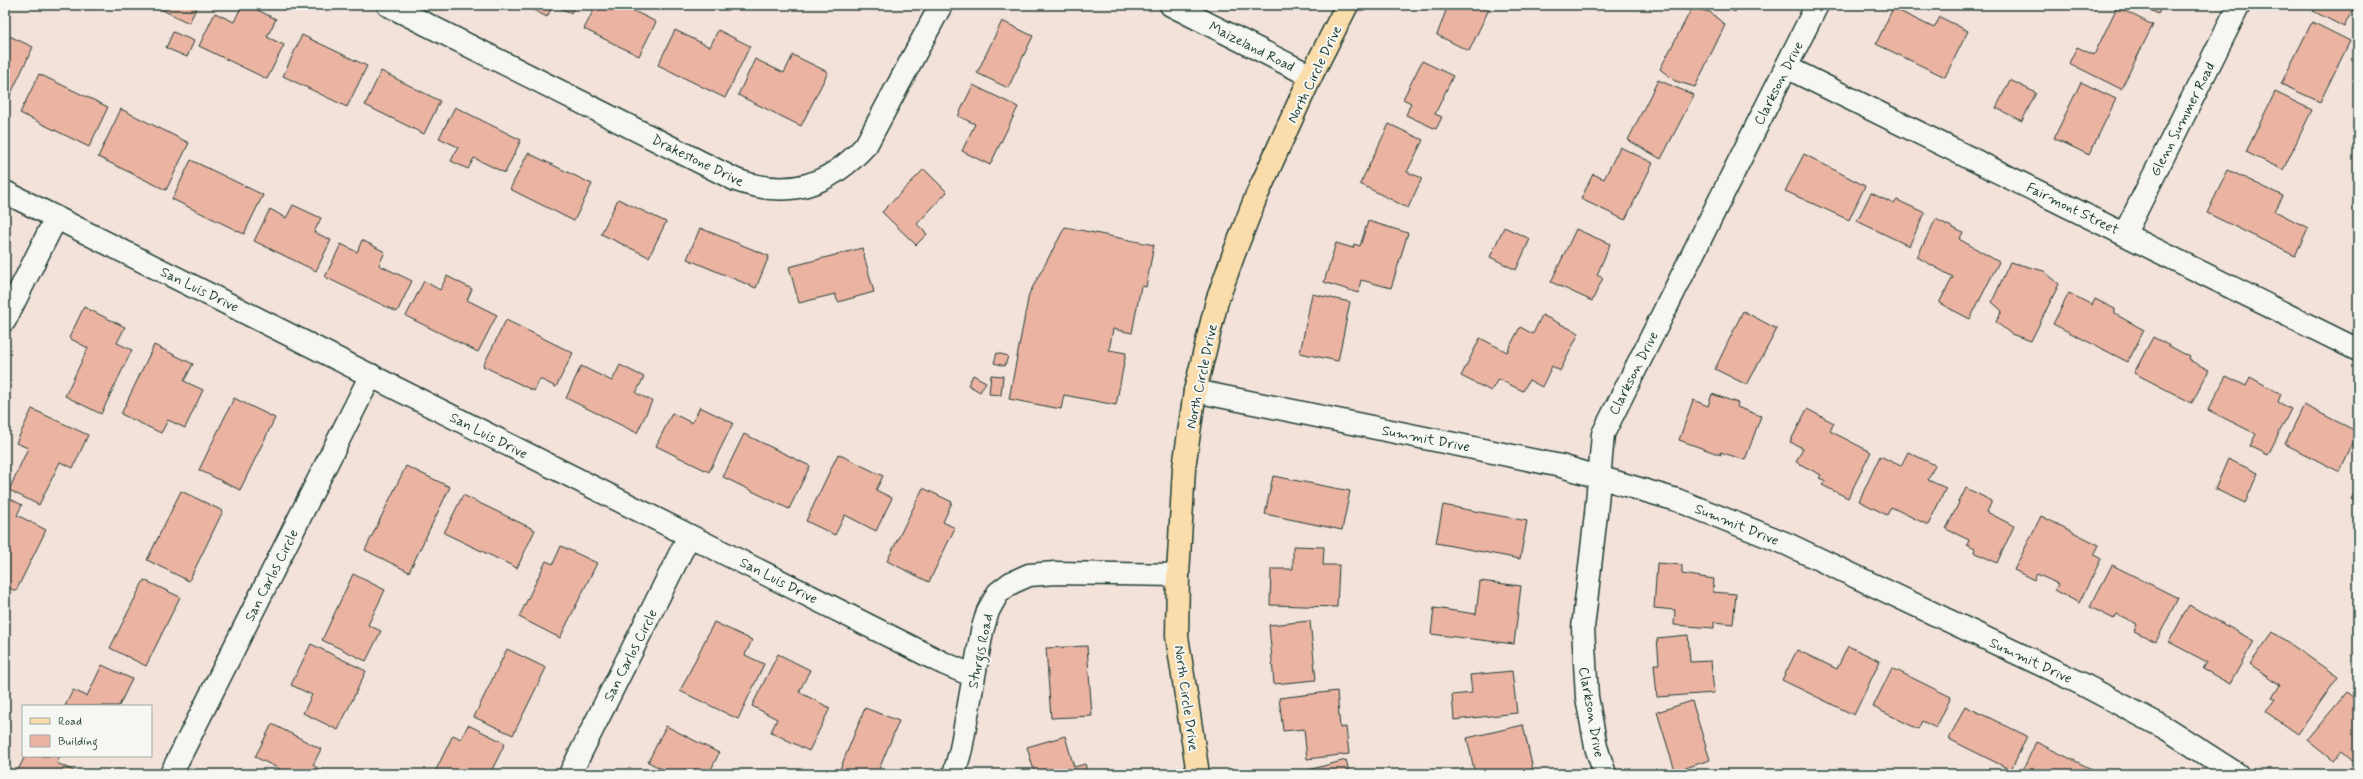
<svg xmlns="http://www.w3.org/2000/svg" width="2363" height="779" viewBox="0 0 2363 779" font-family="Mynerve,sans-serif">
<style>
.building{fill:#ebb3a2;stroke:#1f3d34}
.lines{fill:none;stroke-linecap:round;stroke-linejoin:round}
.minor-casing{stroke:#1f3d34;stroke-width:25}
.secondary-casing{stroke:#1f3d34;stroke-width:25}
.primary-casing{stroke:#1f3d34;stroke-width:25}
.minor{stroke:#f6f6f2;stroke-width:22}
.secondary{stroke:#f6f6f2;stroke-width:22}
.primary{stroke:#fbddab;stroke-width:22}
.labels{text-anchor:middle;stroke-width:4;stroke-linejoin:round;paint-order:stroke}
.street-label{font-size:14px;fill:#1f3d34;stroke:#f6f6f2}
</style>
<rect width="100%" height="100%" fill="#f3e2da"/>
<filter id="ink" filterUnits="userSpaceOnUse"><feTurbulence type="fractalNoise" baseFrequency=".025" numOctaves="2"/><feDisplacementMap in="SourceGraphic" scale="8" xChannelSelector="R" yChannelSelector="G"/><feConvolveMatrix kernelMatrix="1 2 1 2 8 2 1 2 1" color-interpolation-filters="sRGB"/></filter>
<g filter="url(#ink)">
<path class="building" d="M 152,5 L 198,5 L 189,23 Z
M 242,5 L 247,5 L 276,19 L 267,37 L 284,45 L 267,79 L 199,46 L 215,13 L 234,22 Z
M 523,5 L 553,5 L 547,17 Z
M 554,5 L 575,5 L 571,13 Z
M 596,5 L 622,5 L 656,22 L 639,56 L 584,29 Z
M 1448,5 L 1491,5 L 1469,51 L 1437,35 Z
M 1721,5 L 1738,5 L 1735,12 Z
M 2141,5 L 2163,5 L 2158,14 Z
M 2316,5 L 2355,5 L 2344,27 L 2313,11 Z
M 2117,7 L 2153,25 L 2121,89 L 2069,63 L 2077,47 L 2094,55 Z
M 1692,8 L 1710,12 L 1725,25 L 1695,87 L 1675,81 L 1660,69 Z
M 1893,8 L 1934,28 L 1940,17 L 1968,31 L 1945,77 L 1876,44 Z
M 1002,21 L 1033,36 L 1008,88 L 977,73 Z
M 2312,22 L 2350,41 L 2320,102 L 2281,84 Z
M 675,30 L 710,47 L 718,30 L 750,46 L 725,98 L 658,65 Z
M 173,32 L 194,41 L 187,57 L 166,48 Z
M 5,34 L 33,47 L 5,106 Z
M 302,35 L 367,66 L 347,107 L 283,76 Z
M 793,55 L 828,72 L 801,126 L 738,95 L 755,59 L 784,73 Z
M 1422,61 L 1453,76 L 1435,114 L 1442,117 L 1436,129 L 1406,115 L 1411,103 L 1403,99 Z
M 381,71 L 440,101 L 424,134 L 365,105 Z
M 39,74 L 108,107 L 89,147 L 20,113 Z
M 1658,80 L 1694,95 L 1661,159 L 1628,140 Z
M 2010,80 L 2036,93 L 2022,121 L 1996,108 Z
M 2081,82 L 2116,99 L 2089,155 L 2054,138 Z
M 973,85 L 1018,107 L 990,165 L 962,151 L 975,124 L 958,116 Z
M 2275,92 L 2312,110 L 2283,170 L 2246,152 Z
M 455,107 L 521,140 L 505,173 L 474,158 L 468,169 L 451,161 L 458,147 L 439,138 Z
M 121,109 L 189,143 L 166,190 L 98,157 Z
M 1389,124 L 1423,140 L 1407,172 L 1422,178 L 1408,208 L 1360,184 Z
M 1620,147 L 1653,163 L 1625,220 L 1581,199 L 1593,174 L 1604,179 Z
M 528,153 L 592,184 L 574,221 L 510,189 Z
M 1804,154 L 1865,186 L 1849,220 L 1785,191 Z
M 191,160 L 263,195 L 244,234 L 172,199 Z
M 924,169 L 947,192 L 917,224 L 927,234 L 916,245 L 882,212 Z
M 2228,170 L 2283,196 L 2275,211 L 2308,228 L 2295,256 L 2207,213 Z
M 1871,193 L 1894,204 L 1897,200 L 1925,213 L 1909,246 L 1857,221 Z
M 618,199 L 666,222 L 649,257 L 601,234 Z
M 293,205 L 321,218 L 314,232 L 331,240 L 316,271 L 254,241 L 270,209 L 286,218 Z
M 1936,219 L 1963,233 L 1959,239 L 1999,262 L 1970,319 L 1939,303 L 1953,277 L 1917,257 Z
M 1368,221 L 1408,233 L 1391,288 L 1361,280 L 1358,293 L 1324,282 L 1336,243 L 1353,248 L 1354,244 L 1360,246 Z
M 1065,227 L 1154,245 L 1146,287 L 1141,286 L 1132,333 L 1113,329 L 1109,350 L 1126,353 L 1116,405 L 1064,395 L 1061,409 L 1009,399 L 1029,294 Z
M 1504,227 L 1530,239 L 1516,270 L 1490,257 Z
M 700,228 L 769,256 L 756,288 L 687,259 Z
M 1576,229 L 1610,244 L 1597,275 L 1603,278 L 1592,301 L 1551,282 Z
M 362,240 L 385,252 L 379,265 L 412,281 L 397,312 L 325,277 L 341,244 L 357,252 Z
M 862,248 L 874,292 L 838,302 L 835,294 L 799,303 L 789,267 Z
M 2010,262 L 2044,271 L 2059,284 L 2031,341 L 2011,334 L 1996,322 L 2002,311 L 1992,302 Z
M 447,276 L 472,289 L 467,300 L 497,315 L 478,352 L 406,316 L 424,281 L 440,290 Z
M 2069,293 L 2092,305 L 2095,299 L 2115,309 L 2115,314 L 2144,330 L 2128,362 L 2053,324 Z
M 1312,294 L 1350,302 L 1338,361 L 1300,353 Z
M 84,307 L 125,327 L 117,343 L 132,350 L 101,414 L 65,396 L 88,348 L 69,338 Z
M 1743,311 L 1777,329 L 1747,385 L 1715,369 Z
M 1542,315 L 1579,333 L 1560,371 L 1552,366 L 1542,387 L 1529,380 L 1523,391 L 1498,379 L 1491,391 L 1461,376 L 1480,338 L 1507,352 L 1520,327 L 1533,334 Z
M 506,320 L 573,353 L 556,387 L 540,379 L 534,391 L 483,366 Z
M 2153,337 L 2190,357 L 2189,360 L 2209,370 L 2192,403 L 2134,373 Z
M 154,345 L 193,364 L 184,381 L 203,390 L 185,428 L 168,420 L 161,433 L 121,414 Z
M 997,353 L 1008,356 L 1005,366 L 994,363 Z
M 620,365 L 644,377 L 636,393 L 652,401 L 637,433 L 566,398 L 581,366 L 612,381 Z
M 973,375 L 986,382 L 980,392 L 968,385 Z
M 991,375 L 1003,376 L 1001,395 L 989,394 Z
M 2226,376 L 2246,386 L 2250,377 L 2281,394 L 2278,402 L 2291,409 L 2268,455 L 2250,446 L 2256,434 L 2208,410 Z
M 1712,394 L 1738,403 L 1737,407 L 1761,416 L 1745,460 L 1720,452 L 1721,455 L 1679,440 L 1693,400 L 1708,406 Z
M 234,398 L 275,418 L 240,490 L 199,470 Z
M 2304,405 L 2358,432 L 2340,472 L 2285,444 Z
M 700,407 L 733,423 L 709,472 L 656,446 L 672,413 L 692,423 Z
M 32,409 L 88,435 L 73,468 L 60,462 L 39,505 L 9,490 L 28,448 L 16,443 Z
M 1807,409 L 1834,423 L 1830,431 L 1871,452 L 1848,498 L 1822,485 L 1826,481 L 1819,478 L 1821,475 L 1796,462 L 1803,448 L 1790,442 Z
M 744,434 L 810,466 L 789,509 L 723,477 Z
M 1908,452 L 1935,465 L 1928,480 L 1946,488 L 1928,525 L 1891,507 L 1887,515 L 1859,501 L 1880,456 L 1901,466 Z
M 838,454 L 883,476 L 876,490 L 892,498 L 876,531 L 845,515 L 835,535 L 806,521 Z
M 2228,459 L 2258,473 L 2245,503 L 2215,489 Z
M 406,466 L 450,487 L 409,572 L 365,550 Z
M 1273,476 L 1350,491 L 1342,530 L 1265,514 Z
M 2358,486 L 2358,502 L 2351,499 Z
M 923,488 L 952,502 L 943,522 L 955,528 L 929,582 L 887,561 Z
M 1966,488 L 1992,501 L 1987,512 L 2014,526 L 1997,563 L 1974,552 L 1975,549 L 1967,545 L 1969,540 L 1946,529 Z
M 181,491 L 223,511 L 189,581 L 147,560 Z
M 463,495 L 535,530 L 517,568 L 444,533 Z
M 5,496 L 22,505 L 17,515 L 46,530 L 16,591 L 5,586 Z
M 1443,505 L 1527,521 L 1520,559 L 1436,543 Z
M 2041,516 L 2099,545 L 2094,555 L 2101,559 L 2079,603 L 2055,590 L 2058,584 L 2037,574 L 2034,580 L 2014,570 Z
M 561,546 L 597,563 L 560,638 L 519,617 L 546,561 L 553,564 Z
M 1293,546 L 1324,547 L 1323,565 L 1339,565 L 1337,607 L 1270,605 L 1271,569 L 1293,569 Z
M 1657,563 L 1682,565 L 1682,574 L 1714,579 L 1713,592 L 1736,594 L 1733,624 L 1714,622 L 1714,628 L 1674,625 L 1675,610 L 1654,608 Z
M 2112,565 L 2178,598 L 2156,642 L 2134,631 L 2137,624 L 2117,614 L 2114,619 L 2090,607 Z
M 353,574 L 385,590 L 368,625 L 381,631 L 366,661 L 322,640 Z
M 144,580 L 180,597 L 146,666 L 110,648 Z
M 1480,581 L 1521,586 L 1514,644 L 1431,634 L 1434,608 L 1476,614 Z
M 2189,605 L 2254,641 L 2230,684 L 2203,669 L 2207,662 L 2169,642 Z
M 1310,621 L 1316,680 L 1274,684 L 1269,625 Z
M 714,622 L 752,640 L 745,655 L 764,664 L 738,719 L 680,691 Z
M 2273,632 L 2338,677 L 2298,734 L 2266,712 L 2275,699 L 2272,698 L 2280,685 L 2250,664 Z
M 1688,635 L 1690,662 L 1711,661 L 1714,693 L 1657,697 L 1654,664 L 1659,664 L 1657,638 Z
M 311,644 L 366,671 L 338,730 L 303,713 L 312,695 L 291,685 Z
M 1087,646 L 1092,716 L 1051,718 L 1046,648 Z
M 1848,646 L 1880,661 L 1854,715 L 1782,680 L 1797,650 L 1837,669 Z
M 507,649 L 546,668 L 513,735 L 474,717 Z
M 778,654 L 810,670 L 799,692 L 830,708 L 809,751 L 771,732 L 777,719 L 752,706 Z
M 102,665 L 132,679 L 119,706 L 65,706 L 73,690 L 87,696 Z
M 1892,668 L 1951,697 L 1936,728 L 1922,721 L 1918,729 L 1873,707 Z
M 1512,671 L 1517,713 L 1454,720 L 1452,695 L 1472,693 L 1470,675 Z
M 1337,691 L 1340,728 L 1346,727 L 1349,754 L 1307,759 L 1304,729 L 1283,731 L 1279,698 Z
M 2347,692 L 2358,702 L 2358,765 L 2342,751 L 2333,761 L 2307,740 Z
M 1692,701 L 1710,760 L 1675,771 L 1657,712 Z
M 1965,706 L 2027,736 L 2011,770 L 1949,739 Z
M 865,708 L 899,721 L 877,774 L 838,774 Z
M 272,724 L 321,749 L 313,765 L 327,774 L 278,774 L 280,769 L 255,757 Z
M 468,725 L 505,743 L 490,774 L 434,774 L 453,735 L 461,739 Z
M 1523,725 L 1534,774 L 1475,774 L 1467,738 Z
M 666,726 L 719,753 L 709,774 L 664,774 L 666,771 L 648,762 Z
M 1065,736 L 1074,767 L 1085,764 L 1088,774 L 1035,774 L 1027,747 Z
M 2036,742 L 2102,774 L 2021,774 Z
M 25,756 L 60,756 L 57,763 L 78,773 L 16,774 Z
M 1346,760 L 1350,774 L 1293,774 Z"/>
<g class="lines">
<defs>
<path id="minor" d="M 388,5 L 736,180 C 789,199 829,186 866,145 L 941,5
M 1786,67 L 2358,350
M 5,192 L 943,663 L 974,676
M 2125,233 L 2239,5
M 5,320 L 56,218
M 1195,391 L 1561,466 L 1677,500 L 1787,544 L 2082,684 L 2167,729 L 2237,774
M 171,774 L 371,375
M 570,774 L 689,536
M 954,774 L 961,749 L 982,631 L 988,611 L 998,593 L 1011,583 L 1029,575 L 1055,573 L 1178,575
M 1605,774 L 1596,747 L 1587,697 L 1583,628 L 1596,514 L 1603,434 L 1817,5"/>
<path id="secondary" d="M 1171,5 L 1311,76"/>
<path id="primary" d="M 1198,774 L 1177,636 L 1178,575 L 1184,468 L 1195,391 L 1217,301 L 1233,256 L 1256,197 L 1311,76 L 1347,5"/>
</defs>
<use href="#minor" class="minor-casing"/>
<use href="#secondary" class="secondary-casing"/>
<use href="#primary" class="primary-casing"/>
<use href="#minor" class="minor"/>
<use href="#secondary" class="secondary"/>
<use href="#primary" class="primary"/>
</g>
</g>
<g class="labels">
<g class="street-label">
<text transform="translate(1252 46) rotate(27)" y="5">Maizeland Road</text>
<text transform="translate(1314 74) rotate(-64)" y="5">North Circle Drive</text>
<text transform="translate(1778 83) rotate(-63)" y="5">Clarkson Drive</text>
<text transform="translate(2182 119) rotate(-63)" y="5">Glenn Summer Road</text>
<text transform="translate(698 160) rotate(26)" y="5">Drakestone Drive</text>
<text transform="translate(2073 208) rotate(26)" y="5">Fairmont Street</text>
<text transform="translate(200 289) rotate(26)" y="5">San Luis Drive</text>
<text transform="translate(1633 373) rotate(-63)" y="5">Clarkson Drive</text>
<text transform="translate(1201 376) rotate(-78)" y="5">North Circle Drive</text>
<text transform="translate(489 435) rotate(27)" y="5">San Luis Drive</text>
<text transform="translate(1426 438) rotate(11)" y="5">Summit Drive</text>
<text transform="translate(1737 524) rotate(22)" y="5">Summit Drive</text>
<text transform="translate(271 575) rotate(-63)" y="5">San Carlos Circle</text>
<text transform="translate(779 580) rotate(27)" y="5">San Luis Drive</text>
<text transform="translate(980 651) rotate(-78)" y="5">Sturgis Road</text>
<text transform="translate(630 655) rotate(-63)" y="5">San Carlos Circle</text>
<text transform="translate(2031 660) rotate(25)" y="5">Summit Drive</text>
<text transform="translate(1187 698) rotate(82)" y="5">North Circle Drive</text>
<text transform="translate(1592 712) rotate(80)" y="5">Clarkson Drive</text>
</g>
</g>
<rect width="2363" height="779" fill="none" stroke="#f6f6f2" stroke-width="20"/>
<rect x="10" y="10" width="2343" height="759" fill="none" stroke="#1f3d34" stroke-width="1.5" filter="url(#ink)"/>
<rect x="22" y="705" width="130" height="52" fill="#f6f6f2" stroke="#a0aca6"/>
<rect x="30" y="718" width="20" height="6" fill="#fbddab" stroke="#a0aca6"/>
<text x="58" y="725" font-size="12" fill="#1f3d34">Road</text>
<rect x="30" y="735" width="20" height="12" fill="#ebb3a2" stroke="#a0aca6"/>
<text x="58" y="745" font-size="12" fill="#1f3d34">Building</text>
</svg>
